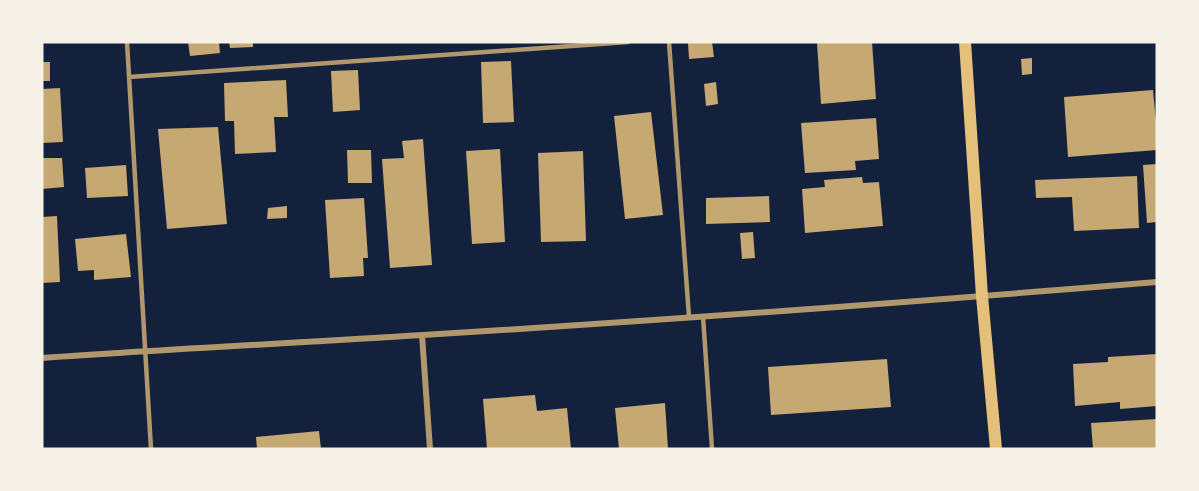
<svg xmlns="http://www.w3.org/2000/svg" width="1199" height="491" viewBox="0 0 1199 491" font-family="Manrope,sans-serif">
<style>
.building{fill:#c6a872}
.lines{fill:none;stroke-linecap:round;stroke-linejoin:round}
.service{stroke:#b1986c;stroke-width:4.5}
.minor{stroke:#b1986c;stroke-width:6}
.secondary{stroke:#e5c07b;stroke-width:12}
</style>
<rect width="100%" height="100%" fill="#14213d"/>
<path class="building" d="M 188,42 L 219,42 L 220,53 L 190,56 Z
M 229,42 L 253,42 L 253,47 L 230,48 Z
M 712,42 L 714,57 L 689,59 L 688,43 Z
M 837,42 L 872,42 L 876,99 L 821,104 L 817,43 Z
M 1032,58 L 1032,74 L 1022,75 L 1021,59 Z
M 511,61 L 514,122 L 483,123 L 481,62 Z
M 42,62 L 50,62 L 50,81 L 42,81 Z
M 358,70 L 360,110 L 333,112 L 331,71 Z
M 286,80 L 288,117 L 274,117 L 276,152 L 235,154 L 234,121 L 225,121 L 224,83 Z
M 716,82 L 718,104 L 706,106 L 704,84 Z
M 60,88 L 63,142 L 42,143 L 42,89 Z
M 1153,90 L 1157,132 L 1157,150 L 1068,157 L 1064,97 Z
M 651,112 L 663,215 L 625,219 L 614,116 Z
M 876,118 L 879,159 L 855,161 L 856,170 L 805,173 L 801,123 Z
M 218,127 L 227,224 L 167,229 L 158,129 Z
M 423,139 L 432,265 L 390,268 L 382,159 L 404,158 L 402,141 Z
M 500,149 L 505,242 L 472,244 L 466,151 Z
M 347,150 L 371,150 L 372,183 L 348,183 Z
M 583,151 L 586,241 L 541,242 L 538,153 Z
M 42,158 L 62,158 L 64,187 L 42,189 Z
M 1157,164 L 1157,222 L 1147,223 L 1143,165 Z
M 126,165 L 128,196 L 87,198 L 85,168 Z
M 1137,176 L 1139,228 L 1074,231 L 1072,197 L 1036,198 L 1035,180 Z
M 862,177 L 863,183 L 879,182 L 883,226 L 805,233 L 802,189 L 825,187 L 824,180 Z
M 769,196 L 770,222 L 706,224 L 706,198 Z
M 364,198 L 368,258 L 363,258 L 364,276 L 330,278 L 325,200 Z
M 287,206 L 287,218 L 267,219 L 268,208 Z
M 57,216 L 60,282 L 42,283 L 42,217 Z
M 753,232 L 755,258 L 742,259 L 740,233 Z
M 126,234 L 131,277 L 94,280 L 94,270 L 78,271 L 75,239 Z
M 1157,354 L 1157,406 L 1120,409 L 1120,402 L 1075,406 L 1073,364 L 1108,362 L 1108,357 Z
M 887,359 L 891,407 L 771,415 L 768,367 Z
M 535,395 L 537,411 L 567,408 L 571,449 L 487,449 L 483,399 Z
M 665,403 L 668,449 L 619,449 L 615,408 Z
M 1157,419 L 1157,449 L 1093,449 L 1091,423 Z
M 319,431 L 321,449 L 257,449 L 256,437 Z"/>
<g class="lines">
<path class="service" d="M 127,42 L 151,449
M 669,42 L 689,317
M 129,77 L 628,42
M 703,316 L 712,449"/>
<path class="minor" d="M 422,335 L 430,449
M 42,358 C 169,349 296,343 423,335 C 668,320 913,302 1157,282"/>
<path class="secondary" d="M 965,42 L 982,296 L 996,449"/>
</g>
<rect width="1199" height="491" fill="none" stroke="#f6f1e7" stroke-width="87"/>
</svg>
